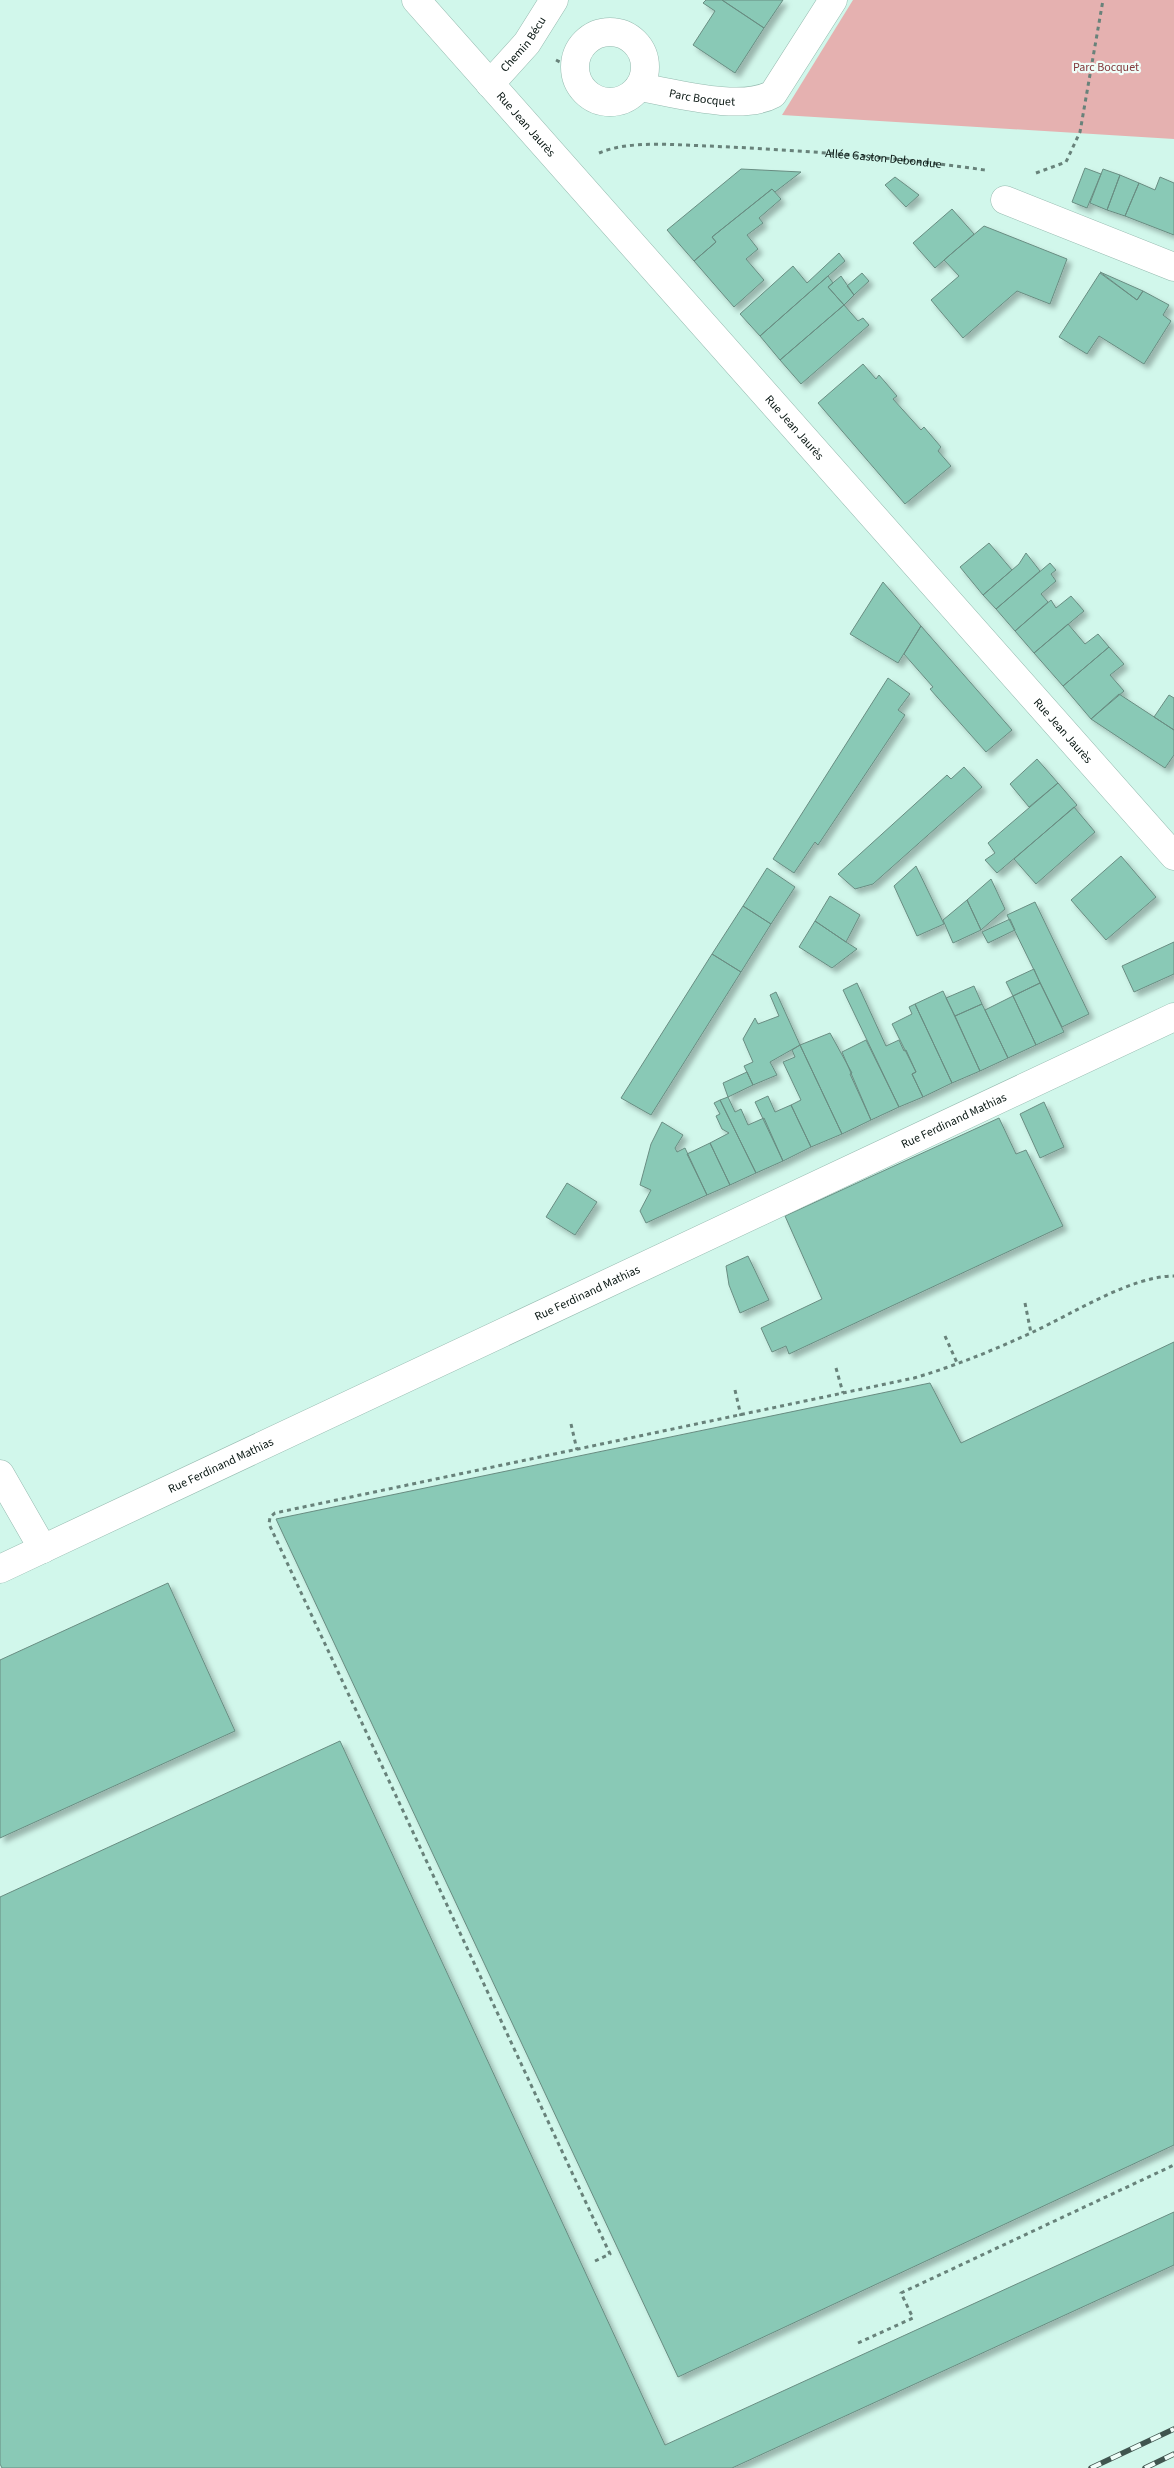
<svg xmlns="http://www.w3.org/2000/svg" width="1174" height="2468" viewBox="0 0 1174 2468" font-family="'Source Sans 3',sans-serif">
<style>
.park{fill:#e5b1b0}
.building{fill:#89c9b6;stroke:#698d82;filter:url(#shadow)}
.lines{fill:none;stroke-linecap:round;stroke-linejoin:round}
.street-casing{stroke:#95baaf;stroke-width:29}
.secondary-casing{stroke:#95baaf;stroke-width:29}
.path{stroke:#68827a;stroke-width:3;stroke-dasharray:4 4;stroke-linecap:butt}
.street{stroke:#fff;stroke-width:28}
.secondary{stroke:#fff;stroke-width:28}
.rail-casing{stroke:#40554f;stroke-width:5.5}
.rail{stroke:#effef9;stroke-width:4;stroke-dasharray:11;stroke-linecap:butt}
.labels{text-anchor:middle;stroke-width:4.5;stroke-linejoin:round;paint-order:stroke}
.street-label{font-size:12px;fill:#071511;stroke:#effef9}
.park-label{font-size:12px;fill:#82393c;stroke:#effef9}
</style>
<defs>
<filter id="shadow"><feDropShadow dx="4.5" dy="4.5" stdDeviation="2.5" flood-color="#0004"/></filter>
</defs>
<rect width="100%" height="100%" fill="#d1f7eb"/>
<path class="park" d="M 853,0 L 1174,0 L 1174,139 L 782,115 Z"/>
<path class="building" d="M 706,0 L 722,0 L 764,28 L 735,73 L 693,45 L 715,11 L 703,3 Z
M 722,0 L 783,0 L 764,28 Z
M 1085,168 L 1101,174 L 1087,208 L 1072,202 Z
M 741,169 L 801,172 L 775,192 L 772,189 L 712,237 L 716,242 L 694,261 L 667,230 Z
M 1103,169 L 1120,175 L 1107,210 L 1090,203 Z
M 1120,175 L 1139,183 L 1125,216 L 1107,210 Z
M 895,177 L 919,195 L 906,207 L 885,185 Z
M 1160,177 L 1174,183 L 1174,235 L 1125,216 L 1139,183 L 1155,190 Z
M 772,189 L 781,199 L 759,218 L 763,223 L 747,235 L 758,249 L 746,259 L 764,280 L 734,307 L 694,261 L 716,242 L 712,237 Z
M 952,209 L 974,234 L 935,268 L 913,243 Z
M 984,226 L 1067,259 L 1050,304 L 1017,291 L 963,338 L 931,300 L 959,276 L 944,260 Z
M 839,253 L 845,261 L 760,336 L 740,314 L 793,266 L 807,283 Z
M 1100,272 L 1143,291 L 1137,300 Z
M 862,273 L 869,281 L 854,295 L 847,286 Z
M 1100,273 L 1137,300 L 1143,291 L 1169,305 L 1163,315 L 1171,321 L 1144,364 L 1099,336 L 1087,354 L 1059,337 Z
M 828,276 L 833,283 L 828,287 L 844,305 L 780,360 L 760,336 Z
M 841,276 L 854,295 L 844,305 L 828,287 Z
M 844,305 L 858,321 L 863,318 L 869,325 L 801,384 L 780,360 Z
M 863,364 L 876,379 L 879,375 L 897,396 L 893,399 L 921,430 L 924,427 L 941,447 L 938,451 L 951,466 L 905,504 L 818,403 Z
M 989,543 L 1012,570 L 983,595 L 960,567 Z
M 1026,553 L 1040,571 L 996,609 L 983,595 L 1019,564 Z
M 1050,563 L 1056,570 L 1051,574 L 1056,581 L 1041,594 L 1048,602 L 1015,631 L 996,609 Z
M 883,582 L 921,626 L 898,663 L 850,634 Z
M 1071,596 L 1084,611 L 1034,653 L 1015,631 L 1051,600 L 1056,608 Z
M 1068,624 L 1085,644 L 1098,634 L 1109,647 L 1063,686 L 1034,653 Z
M 921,626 L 1012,730 L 986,752 L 930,689 L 933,687 L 904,654 Z
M 1109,647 L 1124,664 L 1110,675 L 1124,691 L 1091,719 L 1063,686 Z
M 888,678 L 910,694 L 898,710 L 905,715 L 818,845 L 815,842 L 794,873 L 773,859 Z
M 1119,694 L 1174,730 L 1174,755 L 1165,768 L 1091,719 Z
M 1169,695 L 1174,698 L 1174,730 L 1154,717 Z
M 1037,759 L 1058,783 L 1029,807 L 1010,784 Z
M 964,767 L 982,787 L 873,884 L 855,889 L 838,874 L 947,775 L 951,779 Z
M 1058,783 L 1077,805 L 997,873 L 985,860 L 995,853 L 988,843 Z
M 1074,807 L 1095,832 L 1036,884 L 1014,859 Z
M 1121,856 L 1156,897 L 1106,940 L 1071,900 Z
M 916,866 L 944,924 L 917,936 L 894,886 Z
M 767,868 L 795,887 L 771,924 L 743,906 Z
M 991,879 L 1005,909 L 981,930 L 967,900 Z
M 830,896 L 860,915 L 846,942 L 815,921 Z
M 967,900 L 981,930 L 953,943 L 943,920 Z
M 1035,902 L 1089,1014 L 1062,1027 L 1007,915 Z
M 743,906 L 771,924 L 741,972 L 712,954 Z
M 1010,919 L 1015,930 L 988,943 L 982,932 Z
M 815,921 L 846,942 L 857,949 L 832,968 L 799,947 Z
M 1174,942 L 1174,974 L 1134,992 L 1122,966 Z
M 712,954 L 741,972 L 651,1115 L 621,1098 Z
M 1034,969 L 1040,983 L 1013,996 L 1006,982 Z
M 857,983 L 886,1046 L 899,1040 L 904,1051 L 906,1050 L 916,1072 L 912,1074 L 923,1097 L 899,1107 L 843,990 Z
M 1040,983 L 1064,1032 L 1036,1045 L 1013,996 Z
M 974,986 L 982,1004 L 955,1016 L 946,998 Z
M 943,991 L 980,1071 L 952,1083 L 915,1004 Z
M 776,992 L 800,1045 L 770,1062 L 777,1075 L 753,1085 L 744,1066 L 753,1062 L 743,1039 L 755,1018 L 758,1024 L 779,1016 L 770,995 Z
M 1013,996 L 1036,1045 L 1008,1058 L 985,1010 Z
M 915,1004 L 952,1083 L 923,1097 L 912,1074 L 916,1072 L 892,1024 L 912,1014 L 909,1007 Z
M 982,1004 L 1008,1058 L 980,1071 L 955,1016 Z
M 830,1033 L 852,1073 L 850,1074 L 871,1120 L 842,1134 L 800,1045 Z
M 866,1040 L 899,1107 L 871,1120 L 842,1052 Z
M 800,1045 L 842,1134 L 811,1147 L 791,1105 L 801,1100 L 783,1062 L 795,1057 L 792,1050 Z
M 747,1072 L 753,1085 L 728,1097 L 723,1083 Z
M 768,1096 L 775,1112 L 791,1105 L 811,1147 L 783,1161 L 755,1102 Z
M 728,1097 L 735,1112 L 741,1109 L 748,1125 L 764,1118 L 783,1161 L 756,1173 L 720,1100 Z
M 720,1100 L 756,1173 L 730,1185 L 710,1143 L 729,1133 L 722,1129 L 716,1116 L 720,1114 L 714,1103 Z
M 1044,1102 L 1064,1147 L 1040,1158 L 1020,1114 Z
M 999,1118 L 1016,1154 L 1026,1150 L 1063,1226 L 789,1354 L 786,1346 L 772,1352 L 761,1328 L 822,1299 L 785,1216 Z
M 662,1122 L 683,1135 L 675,1148 L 677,1152 L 685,1148 L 707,1195 L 646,1223 L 640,1211 L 651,1190 L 640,1185 L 651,1144 Z
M 710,1143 L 730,1185 L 707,1195 L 687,1154 Z
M 567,1183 L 597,1202 L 575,1235 L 546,1217 Z
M 748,1256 L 769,1300 L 740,1313 L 729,1285 L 726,1266 Z
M 1174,1342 L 1174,2145 L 678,2377 L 276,1519 L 930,1383 L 961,1443 Z
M 168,1583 L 235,1731 L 0,1838 L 0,1660 Z
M 340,1741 L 665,2445 L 1174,2212 L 1174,2265 L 732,2468 L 2,2468 L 0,2464 L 0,1897 Z"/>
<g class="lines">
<defs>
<g id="street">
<path id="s2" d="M 416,0 L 1174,856"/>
<circle cx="610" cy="67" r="35"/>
<path id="s3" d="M 490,84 L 527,43 L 554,0"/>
<path id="s4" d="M 639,87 C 675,93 741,112 773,94 L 833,0"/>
<path d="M 1005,200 L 1174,267"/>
<path d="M 0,1474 L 43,1549"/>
</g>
<g id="secondary">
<path id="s5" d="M 0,1569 L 1174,1017"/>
</g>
</defs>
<use href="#street" class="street-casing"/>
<use href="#secondary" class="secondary-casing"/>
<g class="path">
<path d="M 556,60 L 564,64 L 574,63"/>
<path id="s1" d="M 599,153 C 629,140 675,145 708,146 C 800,150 893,157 985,170"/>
<path d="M 1036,173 L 1066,162 L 1080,132 L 1103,0"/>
<path d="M 1025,1303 L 1031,1333"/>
<path d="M 945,1336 L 958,1365"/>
<path d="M 836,1368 L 843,1393"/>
<path d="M 735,1390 L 741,1416"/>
<path d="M 571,1424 L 577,1450"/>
<path d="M 595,2261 L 610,2254 L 269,1524 L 270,1517 L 275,1513 L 914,1378 C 955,1366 994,1350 1033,1332 C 1072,1314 1131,1276 1174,1276"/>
<path d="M 858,2343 L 913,2318 L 901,2293 L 1174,2165"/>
</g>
<use href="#street" class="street"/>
<use href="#secondary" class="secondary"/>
<defs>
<path id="rail" d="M 1091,2468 L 1174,2429
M 1145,2468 L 1174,2454"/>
</defs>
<use href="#rail" class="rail-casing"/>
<use href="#rail" class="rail"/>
</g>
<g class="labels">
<g class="street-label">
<text dy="4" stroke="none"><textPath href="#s3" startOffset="52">Chemin Bécu</textPath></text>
<text dy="4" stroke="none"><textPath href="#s4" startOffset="64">Parc Bocquet</textPath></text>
<text dy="4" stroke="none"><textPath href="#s2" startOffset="166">Rue Jean Jaurès</textPath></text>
<text dy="4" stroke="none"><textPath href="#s1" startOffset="286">Allée Gaston Debondue</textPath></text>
<text dy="4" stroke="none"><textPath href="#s2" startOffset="571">Rue Jean Jaurès</textPath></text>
<text dy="4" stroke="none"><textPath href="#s2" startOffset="976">Rue Jean Jaurès</textPath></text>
<text dy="4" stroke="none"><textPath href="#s5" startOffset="1054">Rue Ferdinand Mathias</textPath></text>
<text dy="4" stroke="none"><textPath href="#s5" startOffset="649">Rue Ferdinand Mathias</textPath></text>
<text dy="4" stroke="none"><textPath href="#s5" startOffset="244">Rue Ferdinand Mathias</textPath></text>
</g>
<g class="park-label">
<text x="1106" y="71">Parc Bocquet</text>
</g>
</g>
</svg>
